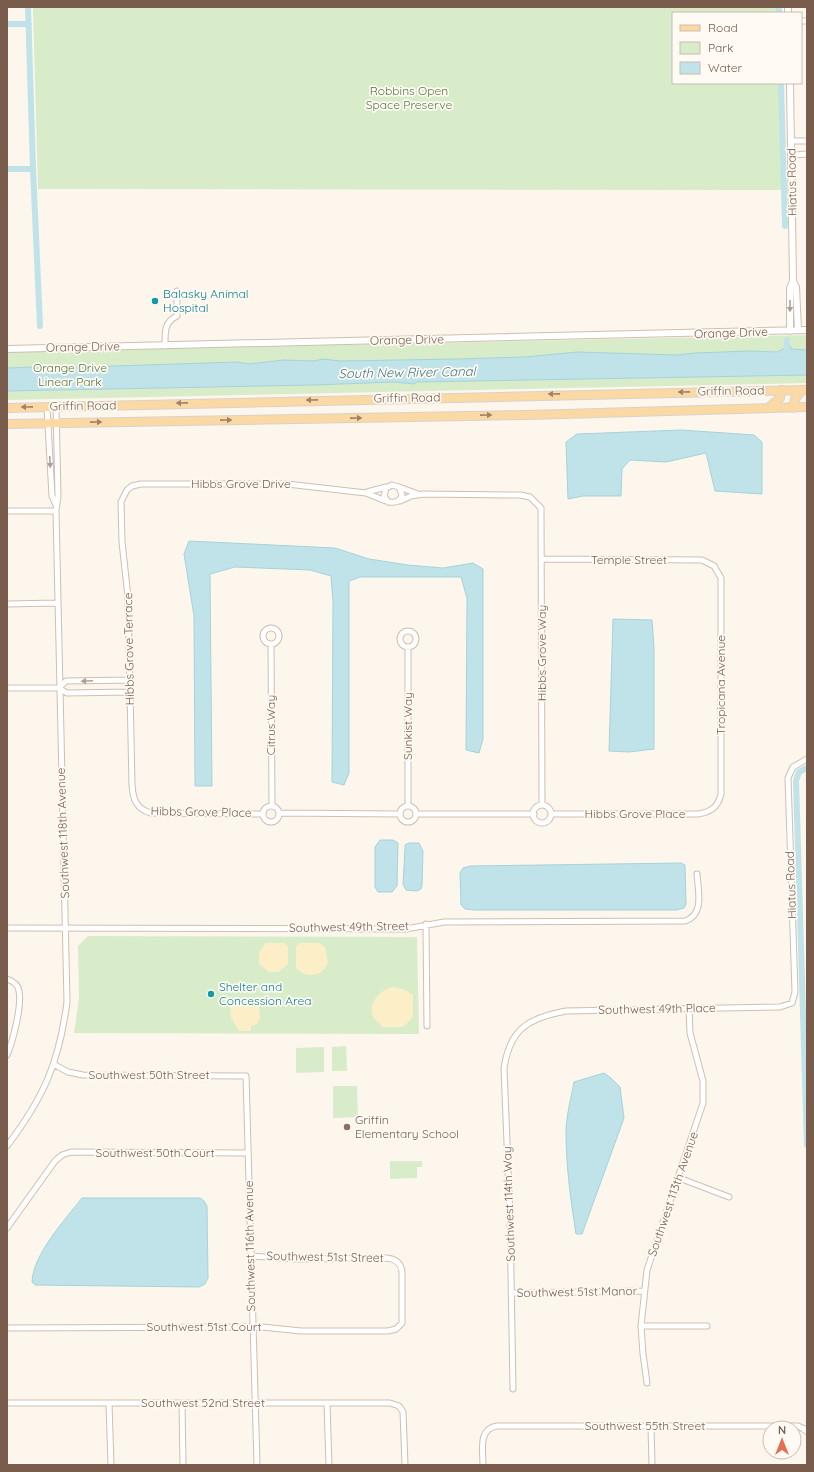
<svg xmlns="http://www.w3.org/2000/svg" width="814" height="1472" viewBox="0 0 814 1472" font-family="Quicksand,sans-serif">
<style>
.green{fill:#d8ecc9}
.sand{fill:#fcefc7}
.water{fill:#bfe3e8;stroke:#a5d3da}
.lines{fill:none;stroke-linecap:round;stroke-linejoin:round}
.canal{stroke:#bfe3e8;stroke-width:6}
.minor-casing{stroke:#d1beb0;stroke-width:7}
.tertiary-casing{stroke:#d1beb0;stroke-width:8}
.primary-casing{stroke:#dad1cd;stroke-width:10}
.minor{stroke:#fff;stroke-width:5}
.tertiary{stroke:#fff;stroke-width:6}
.primary{stroke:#fbd9a5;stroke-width:8}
.oneway{fill:#af9d94}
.oneway2{fill:#a18267}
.culture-dot{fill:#0f9aa8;stroke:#fffaf3;stroke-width:1.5}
.education-dot{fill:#8d6e63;stroke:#fffaf3;stroke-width:1.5}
.labels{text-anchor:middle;stroke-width:3.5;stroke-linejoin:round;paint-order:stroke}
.park-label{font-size:12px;fill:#537a41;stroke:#fffaf3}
.street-label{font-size:12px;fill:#7a5c4d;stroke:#fffaf3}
.culture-label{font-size:12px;fill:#0d838f;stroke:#fffaf3;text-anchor:start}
.education-label{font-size:12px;fill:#785e54;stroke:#fffaf3;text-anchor:start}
.water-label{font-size:13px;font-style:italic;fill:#437c86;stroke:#fffaf3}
</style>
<rect width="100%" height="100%" fill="#fdf6ec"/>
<path class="green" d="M 33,7 L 778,7 L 778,13 L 673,13 L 673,83 L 780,83 L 784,190 L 38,189 Z
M 807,335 L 807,383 L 7,400 L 7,352 Z
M 88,936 L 417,937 L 419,1034 L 74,1033 L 79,999 L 78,946 Z
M 346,1046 L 347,1071 L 332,1071 L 332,1047 Z
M 324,1047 L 324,1072 L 296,1073 L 296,1048 Z
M 333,1086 L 357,1086 L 358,1117 L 333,1118 Z
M 390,1161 L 422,1161 L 422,1167 L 417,1167 L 417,1178 L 390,1179 Z"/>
<path class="sand" d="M 266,943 L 284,943 L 288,946 L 288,964 L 278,972 L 269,972 L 259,964 L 259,952 Z
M 300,943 L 319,943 L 325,947 L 328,962 C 323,977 306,979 296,968 L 296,946 Z
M 394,987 L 405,990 L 413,995 L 413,1017 L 403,1027 L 381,1027 L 381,1024 C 362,1015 375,989 394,987 Z
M 240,1001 L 254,1002 L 259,1007 L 260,1018 L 257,1024 L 251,1026 L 251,1031 L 239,1031 L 231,1018 L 230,1005 L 235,1005 Z"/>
<path class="water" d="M 784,345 L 790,345 L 791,349 L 807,350 L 807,375 L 417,382 L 414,384 L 394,382 L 314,385 L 7,391 L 7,368 L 35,367 L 38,364 L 54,368 L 236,362 L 249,364 L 284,360 L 313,361 L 324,359 L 339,361 L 457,359 L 525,357 L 577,352 L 677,355 L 695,353 L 750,351 L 777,352 L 785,348 Z
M 681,430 L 754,435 L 762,442 L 762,494 L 715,491 L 706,453 L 666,462 L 630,460 L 622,469 L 621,496 L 583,496 L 568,499 L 566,442 L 577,434 Z
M 189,541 L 335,548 L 369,559 L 408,565 L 443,568 L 473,563 L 483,569 L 483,739 L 479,753 L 466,750 L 467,598 L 461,577 L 360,577 L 349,581 L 349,773 L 344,785 L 332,782 L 333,602 L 331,576 L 310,570 L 235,567 L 210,574 L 212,786 L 195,786 L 194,616 L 184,554 Z
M 613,619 L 652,620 L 654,648 L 654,749 L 629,752 L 609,751 Z
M 380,840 L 393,840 L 398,843 L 397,886 L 392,892 L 378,892 L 375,887 L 375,847 Z
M 409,843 L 419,843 L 423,851 L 422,885 L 421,889 L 417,891 L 406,890 L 403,884 L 405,848 L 405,845 Z
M 681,863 L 685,865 L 686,904 L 684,908 L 677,910 L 475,910 L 465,909 L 461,905 L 460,873 L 463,868 L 471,866 Z
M 604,1073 L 611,1078 L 620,1087 L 624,1118 L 582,1234 L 576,1234 C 571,1201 566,1167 566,1133 C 566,1116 571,1099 574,1082 Z
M 82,1198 L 200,1198 L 204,1201 L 207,1206 L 208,1278 L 205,1284 L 199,1287 L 35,1285 L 32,1282 C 33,1254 65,1220 82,1198 Z"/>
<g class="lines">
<path class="canal" d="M 28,7 L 33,169
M 779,7 L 779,13
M 7,24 L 29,24
M 781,83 L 785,226
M 7,169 L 33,169 L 40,326
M 787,340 L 787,353
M 807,768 L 799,772 L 796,781 L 807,1145"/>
<defs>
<path id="minor" d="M 801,21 L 807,21
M 791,141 L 807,141
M 792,155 L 807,154
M 165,346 C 165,332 164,322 177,316 L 177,291
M 47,407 L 52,496 L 56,505
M 399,487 L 418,494
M 367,492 L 386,487
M 400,501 L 411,496 L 423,494 L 520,495 L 530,497 L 541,508 L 542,805
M 7,511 L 56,511
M 542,559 L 702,560 L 714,566 L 721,578 L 721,794 C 718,807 711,812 698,814 L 551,814
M 7,604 L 57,603
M263 636a8 8 0 1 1 16 0a8 8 0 1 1-16 0Z
M400 639a8 8 0 1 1 16 0a8 8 0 1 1-16 0Z
M 271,644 L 272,806
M 7,688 L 59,688 L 67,693 L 130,692
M 59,688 L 66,681 L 130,680
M533 814a9 9 0 1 1 18 0a9 9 0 1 1-18 0Z
M400 814a8 8 0 1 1 16 0a8 8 0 1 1-16 0Z
M263 814a8 8 0 1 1 16 0a8 8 0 1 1-16 0Z
M 408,806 L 408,647
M 279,813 L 400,814
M 263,814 L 151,813 C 136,809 133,799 132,785 L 128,597 L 122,542 L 121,502 L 127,490 L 132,486 L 141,484 L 287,484 L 366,493 C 377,496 397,511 402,495 L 399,487 L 392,485 L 386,488 L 384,496 L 388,502
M 417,814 L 534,814
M 426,924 L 427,1026
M 7,928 L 406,929 L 444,922 L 685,921 C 705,914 698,891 697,874
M 7,979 C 13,981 18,984 19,991 C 22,1006 13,1041 7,1055
M 55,1065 L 68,1072 L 83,1075 L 246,1076 L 257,1465
M 7,1146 C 44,1097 59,1063 67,1002 L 56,511 L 58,496 L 56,406
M 679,1178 L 729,1197
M 7,1228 L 55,1161 L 62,1155 L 71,1152 L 248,1153
M 511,1293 L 644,1291
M 641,1326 L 707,1326
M 7,1328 L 262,1327 L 301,1331 L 388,1331 L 396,1329 L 402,1323 L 402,1272 C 401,1263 396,1259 387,1258 L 298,1259 L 251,1256
M 647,1383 L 643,1354 L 641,1326 L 647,1270 L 703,1103 L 703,1081 L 690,1033 L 689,1008
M 513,1389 L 510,1217 L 504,1068 C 510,1028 529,1018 566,1011 L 780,1007 L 792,1003 L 795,992 L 788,778 L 793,767 L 807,759
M 7,1403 L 390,1403 L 399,1406 L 403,1412 L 405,1465
M 109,1403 L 111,1465
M 182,1403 L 183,1465
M 327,1404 L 329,1465
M 651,1427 L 652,1465
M 483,1465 C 483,1450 478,1429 497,1426 L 798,1426 L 804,1429"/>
<path id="tertiary" d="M 788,7 L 788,13
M 790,83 L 793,281 L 796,287 L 798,330
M 790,331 L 790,288 L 793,281
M 7,349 L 807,330
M 804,1429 L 807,1431"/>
<path id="primary" d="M 7,408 L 807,390
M 768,408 L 780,398 L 781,390
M 793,408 L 795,399 L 802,390
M 7,424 L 529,415 L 807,407"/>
</defs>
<use href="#minor" class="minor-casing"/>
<use href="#tertiary" class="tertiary-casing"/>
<use href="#primary" class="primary-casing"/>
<use href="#minor" class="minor"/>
<use href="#tertiary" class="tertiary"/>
<use href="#primary" class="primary"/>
</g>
<defs><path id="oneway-solid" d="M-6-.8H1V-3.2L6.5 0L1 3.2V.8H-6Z"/></defs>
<g class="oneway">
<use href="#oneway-solid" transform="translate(790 306) rotate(90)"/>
<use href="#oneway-solid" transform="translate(50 462) rotate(87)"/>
<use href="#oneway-solid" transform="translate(87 681) rotate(178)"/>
</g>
<g class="oneway2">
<use href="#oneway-solid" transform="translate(684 392) rotate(179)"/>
<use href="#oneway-solid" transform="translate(554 394) rotate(179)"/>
<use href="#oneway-solid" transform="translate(312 400) rotate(179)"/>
<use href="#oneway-solid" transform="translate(182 403) rotate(179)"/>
<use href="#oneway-solid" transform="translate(27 407) rotate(179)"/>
<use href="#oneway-solid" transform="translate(486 415) rotate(-1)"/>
<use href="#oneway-solid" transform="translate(356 418) rotate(-1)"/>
<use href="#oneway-solid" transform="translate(226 420) rotate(-1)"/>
<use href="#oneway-solid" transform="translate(96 422) rotate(-1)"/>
</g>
<g class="culture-dot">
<circle cx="155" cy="301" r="4"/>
<circle cx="211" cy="994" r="4"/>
</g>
<circle class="education-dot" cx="347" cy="1127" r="4"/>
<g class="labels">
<g class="park-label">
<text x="409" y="95">Robbins Open<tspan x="409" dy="14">Space Preserve</tspan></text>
<text x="70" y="372">Orange Drive<tspan x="70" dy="14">Linear Park</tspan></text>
</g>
<g class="street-label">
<text transform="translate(792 182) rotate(-91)" y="4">Hiatus Road</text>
<text transform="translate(731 333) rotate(-2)" y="4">Orange Drive</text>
<text transform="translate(407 340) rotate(-1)" y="4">Orange Drive</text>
<text transform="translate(83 347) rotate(-1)" y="4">Orange Drive</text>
<text transform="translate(731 391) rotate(-1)" y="4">Griffin Road</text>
<text transform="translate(407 398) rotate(-1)" y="4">Griffin Road</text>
<text transform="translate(83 406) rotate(-1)" y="4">Griffin Road</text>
<text x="241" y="488">Hibbs Grove Drive</text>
<text x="629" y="564">Temple Street</text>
<text transform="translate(129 649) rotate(-91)" y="4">Hibbs Grove Terrace</text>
<text transform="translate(542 653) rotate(-90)" y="4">Hibbs Grove Way</text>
<text transform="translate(721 685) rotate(-90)" y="4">Tropicana Avenue</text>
<text transform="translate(271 725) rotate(-90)" y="4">Citrus Way</text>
<text transform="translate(408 726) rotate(-90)" y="4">Sunkist Way</text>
<text transform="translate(201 812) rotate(1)" y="4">Hibbs Grove Place</text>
<text x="635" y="818">Hibbs Grove Place</text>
<text transform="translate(63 833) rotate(-92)" y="4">Southwest 118th Avenue</text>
<text transform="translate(791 885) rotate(-92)" y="4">Hiatus Road</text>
<text transform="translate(349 927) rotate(-1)" y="4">Southwest 49th Street</text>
<text transform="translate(657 1009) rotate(-1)" y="4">Southwest 49th Place</text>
<text x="149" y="1079">Southwest 50th Street</text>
<text x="155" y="1157">Southwest 50th Court</text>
<text transform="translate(673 1194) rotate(-71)" y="4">Southwest 113th Avenue</text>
<text transform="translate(509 1204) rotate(-92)" y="4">Southwest 114th Way</text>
<text transform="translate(250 1246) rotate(-91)" y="4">Southwest 116th Avenue</text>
<text transform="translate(325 1257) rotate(1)" y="4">Southwest 51st Street</text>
<text transform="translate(577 1292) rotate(-1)" y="4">Southwest 51st Manor</text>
<text x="204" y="1331">Southwest 51st Court</text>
<text x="203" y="1407">Southwest 52nd Street</text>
<text x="645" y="1430">Southwest 55th Street</text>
</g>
<g class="culture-label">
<text x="163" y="298">Balasky Animal<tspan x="163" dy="14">Hospital</tspan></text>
<text x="219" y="991">Shelter and<tspan x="219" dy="14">Concession Area</tspan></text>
</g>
<g class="education-label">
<text x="355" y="1124">Griffin<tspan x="355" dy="14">Elementary School</tspan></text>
</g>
<g class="water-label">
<text transform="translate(407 372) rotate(-1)" y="5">South New River Canal</text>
</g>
</g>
<rect width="814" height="1472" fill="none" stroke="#7a5c4d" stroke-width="16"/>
<rect x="672" y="12" width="130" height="72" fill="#fffaf3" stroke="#cabbb1"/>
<rect x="680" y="25" width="20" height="6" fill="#fbd9a5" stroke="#cabbb1"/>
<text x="708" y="32" font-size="12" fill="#7a5c4d">Road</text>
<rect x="680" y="42" width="20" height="12" fill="#d8ecc9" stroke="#cabbb1"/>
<text x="708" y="52" font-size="12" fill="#7a5c4d">Park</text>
<rect x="680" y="62" width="20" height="12" fill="#bfe3e8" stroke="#cabbb1"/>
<text x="708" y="72" font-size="12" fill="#7a5c4d">Water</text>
<g transform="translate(782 1440)"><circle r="19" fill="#fffaf3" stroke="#cabbb1"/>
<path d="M0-3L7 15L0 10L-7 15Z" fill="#e76f51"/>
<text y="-6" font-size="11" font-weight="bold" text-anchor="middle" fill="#7a5c4d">N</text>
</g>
</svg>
